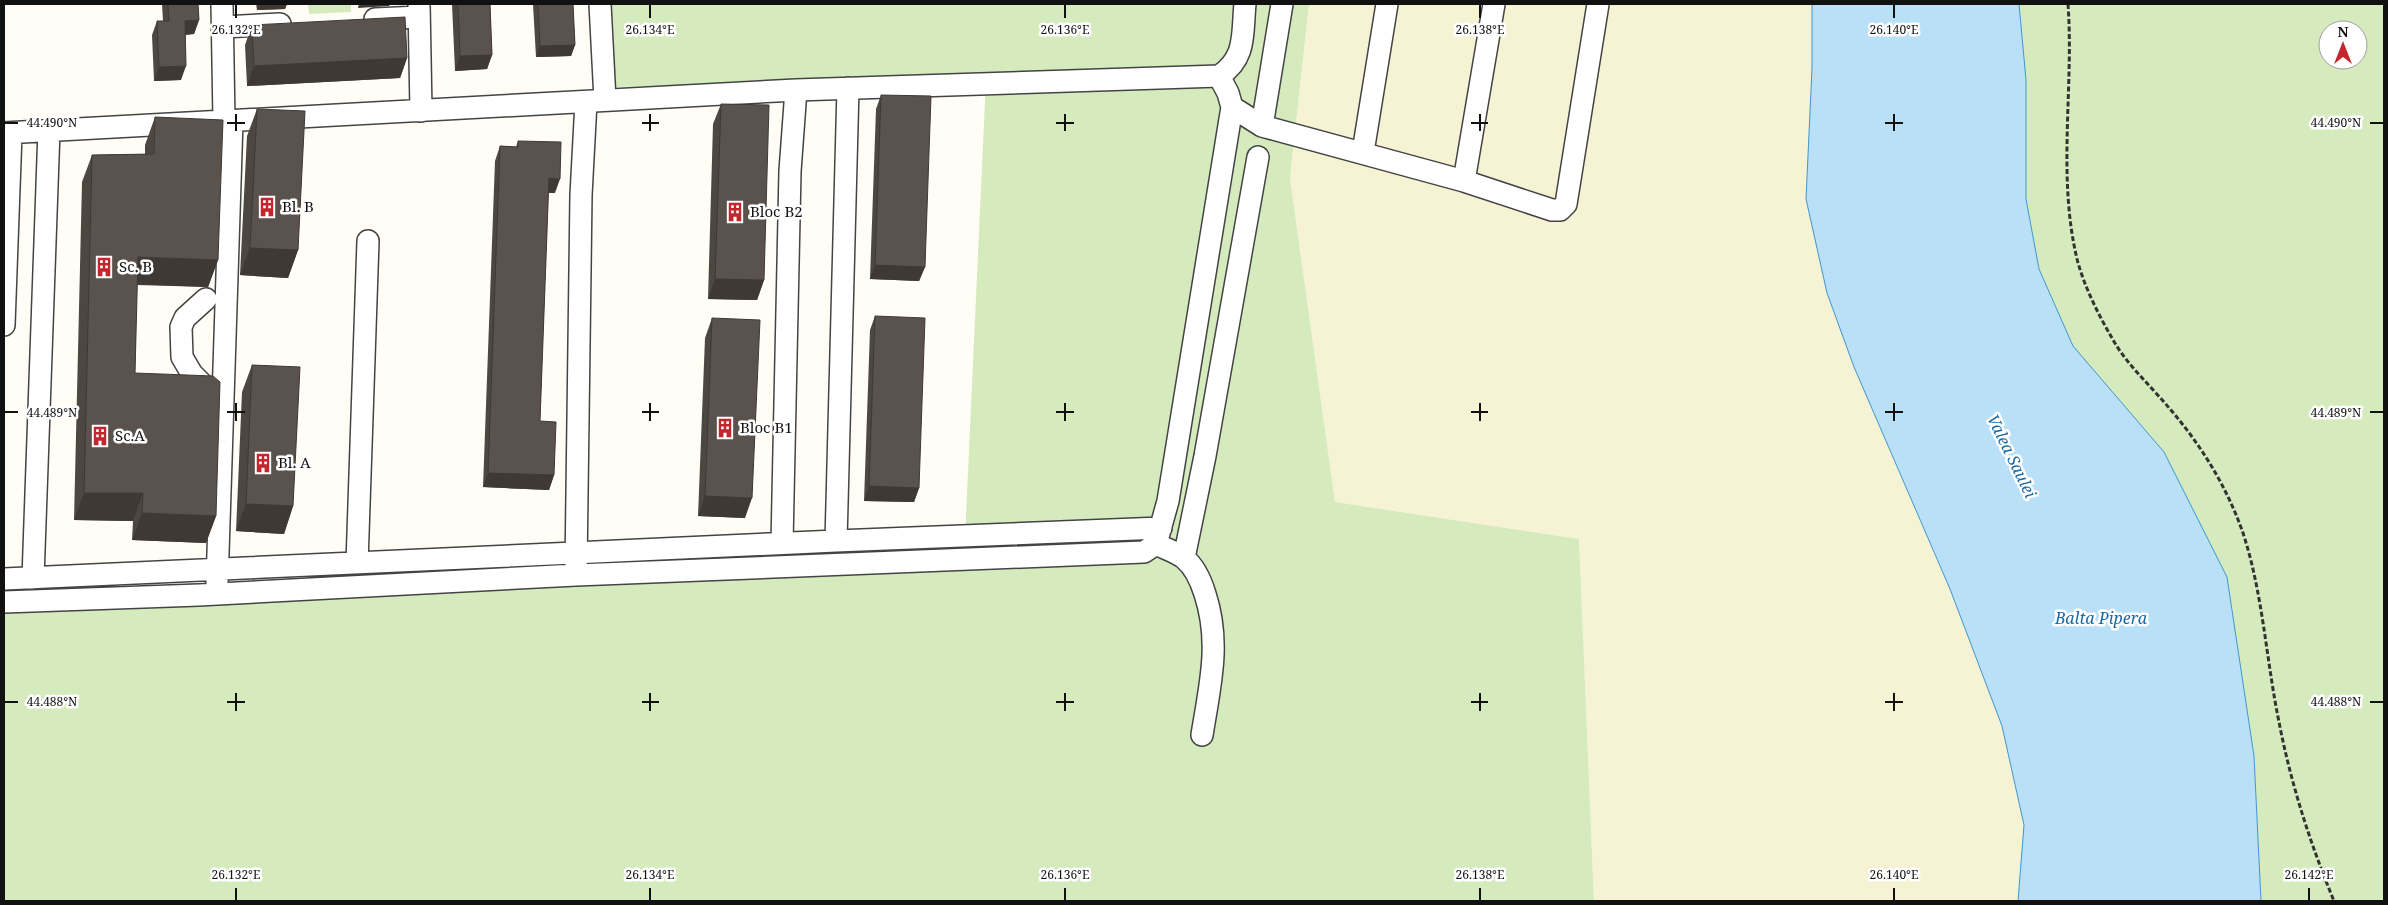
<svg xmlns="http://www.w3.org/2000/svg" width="2388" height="905" viewBox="0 0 2388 905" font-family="'Noto Serif',serif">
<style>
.farmland{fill:#f6f3d4}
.green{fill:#d5ebbd;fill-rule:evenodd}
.water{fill:#b9e0f7;stroke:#3f96cf}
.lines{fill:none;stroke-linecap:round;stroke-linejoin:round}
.minor-casing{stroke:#444;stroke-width:24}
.path{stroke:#333;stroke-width:3;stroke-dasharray:5 2.5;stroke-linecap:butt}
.minor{stroke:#fff;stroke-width:21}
.wall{fill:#4d4742}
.shaded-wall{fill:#3f3936}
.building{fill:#5a524d;stroke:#3f3936}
.ticks{fill:none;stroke:#111;stroke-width:2}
.labels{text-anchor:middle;stroke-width:5;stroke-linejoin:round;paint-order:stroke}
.poi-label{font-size:15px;fill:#111;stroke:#fff;text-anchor:start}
.water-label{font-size:16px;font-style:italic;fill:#1768a6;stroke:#fff}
.ticks-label{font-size:12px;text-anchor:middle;fill:#111;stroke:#fff;stroke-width:5;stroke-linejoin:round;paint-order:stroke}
</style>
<rect width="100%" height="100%" fill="#fffdf5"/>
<path class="farmland" d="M 1309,4 L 1812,4 L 1812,68 L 1854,367 L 1950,589 L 2002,726 L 2024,825 L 2018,901 L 1594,901 L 1579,539 L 1335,502 L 1290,178 Z"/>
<path class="green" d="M 308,4 L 351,4 L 351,12 L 309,14 Z
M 611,4 L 1309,4 L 1290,178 L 1335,502 L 1579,539 L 1594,901 L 4,901 L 4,596 L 964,560 L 986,79 L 615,87 Z
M 2019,4 L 2384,4 L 2384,901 L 2261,901 L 2254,756 L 2227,577 L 2164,452 L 2073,347 L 2039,269 L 2026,199 L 2026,80 ZM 2328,30 L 2358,30 L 2358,60 L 2328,60 Z"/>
<path class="water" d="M 1812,4 L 2019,4 L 2026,80 L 2026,199 L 2039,269 L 2073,346 L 2164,452 L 2227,577 L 2254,756 L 2261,901 L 2018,901 L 2024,825 L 2002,726 L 1950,589 L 1854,367 L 1827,293 L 1806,199 L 1812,68 Z"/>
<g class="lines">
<defs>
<path id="minor" d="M 222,4 L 224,121
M 419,4 L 421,111
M 600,4 L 605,100
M 375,19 L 419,17
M 223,27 L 280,24
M 1232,107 L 1262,126 L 1464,181 L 1552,210 L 1560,210 L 1566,204 L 1598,4
M 1262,126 L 1282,4
M 4,133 L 796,90 L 1219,76 C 1247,58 1242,33 1245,4
M 1363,152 L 1387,4
M 1464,181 L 1494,4
M 206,299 L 185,318 L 181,327 L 182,357 L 192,374 L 212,394
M 4,325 L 11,133
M 836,541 L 848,88
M 782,543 L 790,171 L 796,90
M 1156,544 C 1164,548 1176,552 1184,558 C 1195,567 1201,581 1205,594 C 1221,643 1210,685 1202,735
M 1184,558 L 1205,456 L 1258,157
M 357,563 L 368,241
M 576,568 L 581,195 L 586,102
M 33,578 L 49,130
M 4,579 L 836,541 L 1161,528
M 217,584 L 232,121
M 4,602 L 199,595 L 576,575 L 1144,552 L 1156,544 L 1168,501 L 1232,107 L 1228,93 L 1219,76"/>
</defs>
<use href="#minor" class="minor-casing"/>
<path class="path" d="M 2068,4 C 2074,88 2057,175 2077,259 C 2084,286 2098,314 2112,338 C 2126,364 2151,386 2170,409 C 2201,445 2227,487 2243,533 C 2263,594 2266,659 2279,722 C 2291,784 2310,843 2334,901"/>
<use href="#minor" class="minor"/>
</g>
<path class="wall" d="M 162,4 L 198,4 L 199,20 L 194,34 L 185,35 L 181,80 L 154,81 L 152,35 L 157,21 L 163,21 Z
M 256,4 L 287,4 L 285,9 L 257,10 Z
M 452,4 L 490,4 L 492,55 L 487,69 L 455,71 Z
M 533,4 L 573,4 L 575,45 L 571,56 L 536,57 Z
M 252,25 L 407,58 L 400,78 L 247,86 L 245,45 Z
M 881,95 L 925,267 L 919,281 L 870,279 L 876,109 Z
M 721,104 L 764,280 L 757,300 L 708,299 L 713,124 Z
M 257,109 L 298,250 L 288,278 L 240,275 L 247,136 Z
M 155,117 L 218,260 L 208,287 L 137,285 L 135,373 L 216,516 L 206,543 L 132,540 L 133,521 L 74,520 L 82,182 L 92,155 L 145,154 L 145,145 Z
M 518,141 L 555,193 L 548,193 L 540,421 L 554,475 L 549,490 L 483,487 L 495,161 L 500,146 L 516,147 Z
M 875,316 L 919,488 L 914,502 L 864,501 L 870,330 Z
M 712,318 L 745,518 L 698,516 L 705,338 Z
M 252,365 L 293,506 L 284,534 L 236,531 L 242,392 Z"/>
<path class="shaded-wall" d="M 259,4 L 287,4 L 285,9 L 257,10 Z
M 359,4 L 390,4 L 389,6 L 358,8 Z
M 199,20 L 194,34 L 179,35 L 185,21 Z
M 575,45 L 571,56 L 536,57 L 540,46 Z
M 492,55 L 487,69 L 455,71 L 460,56 Z
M 407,58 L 400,78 L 247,86 L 254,66 Z
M 186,66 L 181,80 L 154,81 L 159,67 Z
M 549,178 L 560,179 L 555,193 L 543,192 Z
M 250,248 L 298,250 L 288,278 L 240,275 Z
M 138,257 L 218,260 L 208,287 L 128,284 Z
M 875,265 L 925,267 L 919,281 L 870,279 Z
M 715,279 L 764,280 L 757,300 L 708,299 Z
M 488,473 L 554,475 L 549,490 L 483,487 Z
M 869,486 L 919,488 L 914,502 L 864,501 Z
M 84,493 L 143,493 L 133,521 L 74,520 Z
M 705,496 L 752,498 L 745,518 L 698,516 Z
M 246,504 L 293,506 L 284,534 L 236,531 Z
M 142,513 L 216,516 L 206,543 L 132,540 Z"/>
<path class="building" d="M 168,4 L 198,4 L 199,20 L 185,21 L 186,66 L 159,67 L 157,21 L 169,21 Z
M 458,4 L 490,4 L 492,55 L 460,56 Z
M 538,4 L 573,4 L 575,45 L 540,46 Z
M 405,17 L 407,58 L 254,66 L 252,25 Z
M 881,95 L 931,96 L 925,267 L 875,265 Z
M 721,104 L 769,105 L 764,280 L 715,279 Z
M 257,109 L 305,111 L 298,250 L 250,248 Z
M 155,117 L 223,120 L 218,260 L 138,257 L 135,373 L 213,376 L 220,382 L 216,516 L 142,513 L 143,493 L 84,493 L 92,155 L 154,154 Z
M 518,141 L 561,142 L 560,179 L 549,178 L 540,421 L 556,422 L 554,475 L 488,473 L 500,146 L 518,147 Z
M 875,316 L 925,318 L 919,488 L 869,486 Z
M 712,318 L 760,320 L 752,498 L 705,496 Z
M 252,365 L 300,367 L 293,506 L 246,504 Z"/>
<path class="ticks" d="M 236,5 L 236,18M 650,5 L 650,18M 1065,5 L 1065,18M 1480,5 L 1480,18M 1894,5 L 1894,18M 236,114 L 236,131M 650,114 L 650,131M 1065,114 L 1065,131M 1480,114 L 1480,131M 1894,114 L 1894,131M 5,123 L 18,123M 227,123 L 245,123M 642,123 L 659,123M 1056,123 L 1074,123M 1471,123 L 1488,123M 1885,123 L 1903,123M 2370,123 L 2383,123M 236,403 L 236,421M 650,403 L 650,421M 1065,403 L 1065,421M 1480,403 L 1480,421M 1894,403 L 1894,421M 5,412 L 18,412M 227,412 L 245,412M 642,412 L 659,412M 1056,412 L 1074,412M 1471,412 L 1488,412M 1885,412 L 1903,412M 2370,412 L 2383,412M 236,693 L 236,711M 650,693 L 650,711M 1065,693 L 1065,711M 1480,693 L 1480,711M 1894,693 L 1894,711M 5,702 L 18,702M 227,702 L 245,702M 642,702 L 659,702M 1056,702 L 1074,702M 1471,702 L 1488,702M 1885,702 L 1903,702M 2370,702 L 2383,702M 236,888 L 236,900M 650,888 L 650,900M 1065,888 L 1065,900M 1480,888 L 1480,900M 1894,888 L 1894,900M 2309,888 L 2309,900"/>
<defs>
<symbol id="building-bare" viewBox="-9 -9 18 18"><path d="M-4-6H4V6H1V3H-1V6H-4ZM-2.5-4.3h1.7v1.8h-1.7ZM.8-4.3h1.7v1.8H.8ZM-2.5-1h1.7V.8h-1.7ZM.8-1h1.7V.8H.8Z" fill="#c4262e" stroke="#fff" stroke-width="2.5" paint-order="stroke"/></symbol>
</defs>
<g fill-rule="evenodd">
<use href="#building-bare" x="253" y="193" width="28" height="28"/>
<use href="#building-bare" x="721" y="198" width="28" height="28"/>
<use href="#building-bare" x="90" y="253" width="28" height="28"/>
<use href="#building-bare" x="711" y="414" width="28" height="28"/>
<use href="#building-bare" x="86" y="422" width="28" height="28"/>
<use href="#building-bare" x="249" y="449" width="28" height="28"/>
</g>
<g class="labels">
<g class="poi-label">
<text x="282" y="212">Bl. B</text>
<text x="750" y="217">Bloc B2</text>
<text x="119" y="272">Sc. B</text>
<text x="740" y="433">Bloc B1</text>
<text x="115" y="441">Sc.A</text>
<text x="278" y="468">Bl. A</text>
</g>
<g class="water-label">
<text transform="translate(2012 456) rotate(64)" y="6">Valea Saulei</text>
<text x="2101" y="624">Balta Pipera</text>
</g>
</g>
<g class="ticks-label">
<text x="236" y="34">26.132°E</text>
<text x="650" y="34">26.134°E</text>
<text x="1065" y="34">26.136°E</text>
<text x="1480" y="34">26.138°E</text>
<text x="1894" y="34">26.140°E</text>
<text x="52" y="127">44.490°N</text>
<text x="2336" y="127">44.490°N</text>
<text x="52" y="417">44.489°N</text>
<text x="2336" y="417">44.489°N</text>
<text x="52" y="706">44.488°N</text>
<text x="2336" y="706">44.488°N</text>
<text x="236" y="879">26.132°E</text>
<text x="650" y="879">26.134°E</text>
<text x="1065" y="879">26.136°E</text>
<text x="1480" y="879">26.138°E</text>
<text x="1894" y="879">26.140°E</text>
<text x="2309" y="879">26.142°E</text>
</g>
<rect width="2388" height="905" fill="none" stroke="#111111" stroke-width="10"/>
<g transform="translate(2343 45)"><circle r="24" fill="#ffffff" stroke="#a0a0a0"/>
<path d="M0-4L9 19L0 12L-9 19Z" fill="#c4262e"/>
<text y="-8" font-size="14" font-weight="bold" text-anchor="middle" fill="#111111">N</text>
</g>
</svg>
